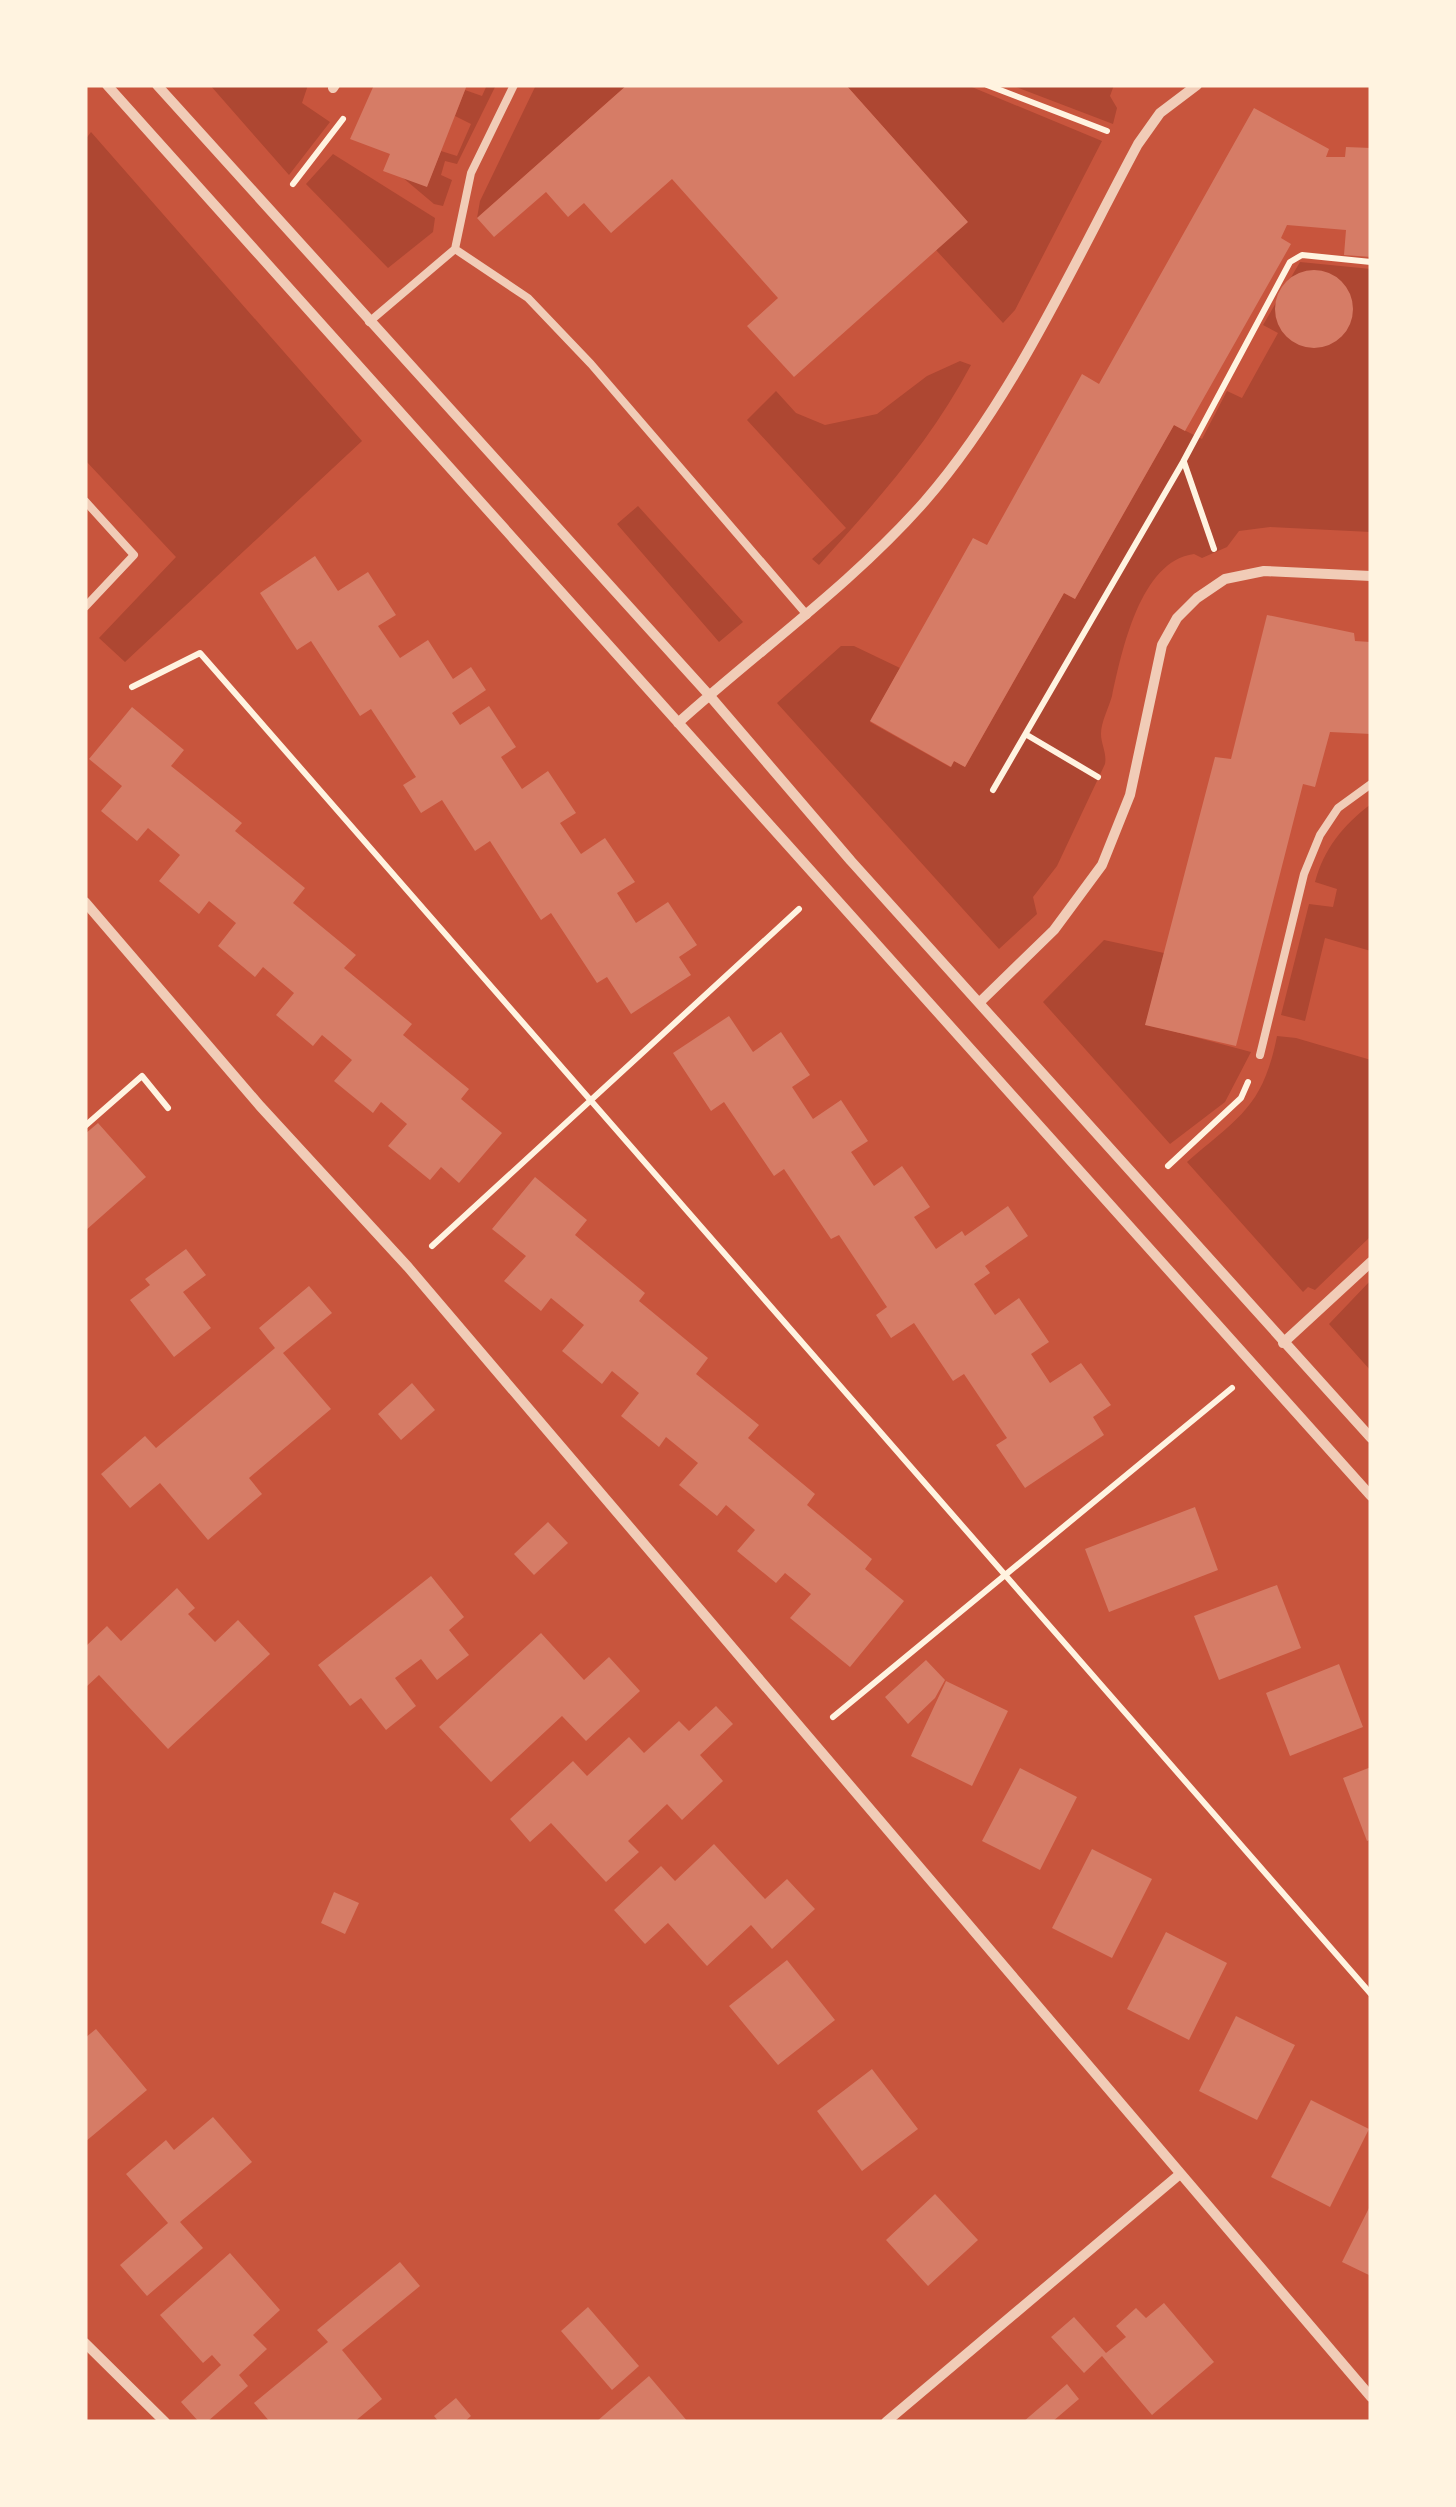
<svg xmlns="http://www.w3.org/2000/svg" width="1456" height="2507" viewBox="0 0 1456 2507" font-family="'Open Sans',sans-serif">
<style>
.green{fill:#ae4732}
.building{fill:#d67c66}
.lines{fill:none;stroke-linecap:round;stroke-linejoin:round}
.path{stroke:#fff3e0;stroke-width:6}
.service{stroke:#f1ccb7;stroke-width:8}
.minor{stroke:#f1ccb7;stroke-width:10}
</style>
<rect width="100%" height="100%" fill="#c8553d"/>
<path class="green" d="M 210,85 L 308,85 L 302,103 L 330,122 L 289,175 Z
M 487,85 L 496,85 L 457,164 L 445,161 L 441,175 L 452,180 L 443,206 L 434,204 L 402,177 L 427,186 L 441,151 L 457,156 L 471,124 L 455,116 L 465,90 L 482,96 Z
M 536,85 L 627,85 L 477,218 L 480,201 Z
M 846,85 L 967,85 L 1102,141 L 1015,310 L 1003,323 L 936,250 L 967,221 Z
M 1011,85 L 1114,85 L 1110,96 L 1117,108 L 1113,124 Z
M 91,132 L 362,441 L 125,662 L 99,638 L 176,557 L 85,460 L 85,140 Z
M 333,154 L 435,218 L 433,232 L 388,268 L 306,184 Z
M 1300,262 L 1371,269 L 1371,532 L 1270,527 L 1239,531 L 1227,547 L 1202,558 L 1194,554 C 1140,561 1122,651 1112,696 C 1109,707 1101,722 1101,734 C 1101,744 1107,753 1105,764 L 1057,866 L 1033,897 L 1037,914 L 999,949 L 777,703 L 841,646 L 854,646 L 900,668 L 870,722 L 950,767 L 954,761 L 965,767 L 1064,593 L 1075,599 L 1174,425 L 1202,439 L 1227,391 L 1242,398 L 1278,333 L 1263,325 Z
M 960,361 L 971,365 C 931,441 876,502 819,565 L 812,559 L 846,528 L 747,420 L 776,391 L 796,413 L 825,425 L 877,414 L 927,376 Z
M 638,506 L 743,622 L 719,642 L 617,524 Z
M 1371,804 L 1371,951 L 1325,938 L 1305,1021 L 1281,1015 L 1309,904 L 1333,907 L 1337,889 L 1315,882 C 1324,849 1343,825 1371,804 Z
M 1104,940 L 1164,953 L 1146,1024 L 1251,1052 L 1225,1102 L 1170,1144 L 1043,1002 Z
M 1277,1036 L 1296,1038 L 1371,1060 L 1371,1236 L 1315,1290 L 1308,1287 L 1303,1292 L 1187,1162 C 1239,1117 1263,1107 1277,1036 Z
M 1371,1280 L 1371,1371 L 1329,1324 Z"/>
<path class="building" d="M 374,85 L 467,85 L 427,187 L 383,171 L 390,154 L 350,139 Z
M 627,85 L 846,85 L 968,222 L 794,377 L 747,326 L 778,298 L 672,179 L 611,233 L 584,203 L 568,217 L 546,192 L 494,237 L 477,218 Z
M 1254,108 L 1329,149 L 1326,157 L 1345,157 L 1346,147 L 1371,148 L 1371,257 L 1344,255 L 1346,230 L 1287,225 L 1281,238 L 1291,244 L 1185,431 L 1174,425 L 1075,599 L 1064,593 L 965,767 L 954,761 L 951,767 L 870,721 L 973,538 L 987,545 L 1082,374 L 1099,384 Z
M1275 309a39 39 0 1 1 78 0a39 39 0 1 1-78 0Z
M 315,556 L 338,591 L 368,572 L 396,615 L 378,626 L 400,658 L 428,640 L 453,679 L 471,667 L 486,690 L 452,713 L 460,725 L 489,706 L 516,747 L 501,757 L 522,789 L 548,771 L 576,813 L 560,823 L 581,854 L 605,838 L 635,882 L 617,893 L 636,923 L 668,902 L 697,945 L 679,957 L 691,975 L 631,1014 L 607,977 L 597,983 L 551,913 L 541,920 L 490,841 L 475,851 L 442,800 L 421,813 L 403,785 L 416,777 L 371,709 L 360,716 L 311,641 L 297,650 L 260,593 Z
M 1267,615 L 1354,633 L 1355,641 L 1371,642 L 1371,734 L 1330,732 L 1315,787 L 1303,784 L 1236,1046 L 1145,1025 L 1215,757 L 1231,759 Z
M 132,707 L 184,750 L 171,766 L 242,823 L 235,831 L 305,888 L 293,903 L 356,955 L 344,968 L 412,1024 L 403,1035 L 469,1089 L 461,1099 L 502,1133 L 459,1183 L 441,1167 L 430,1180 L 388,1146 L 407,1124 L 381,1102 L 373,1113 L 334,1081 L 352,1060 L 322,1035 L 313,1046 L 276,1015 L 294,993 L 263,967 L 255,977 L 218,946 L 236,923 L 209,901 L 199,914 L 159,881 L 180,855 L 148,828 L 137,841 L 101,811 L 122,786 L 89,759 Z
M 729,1016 L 753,1052 L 781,1032 L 810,1075 L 792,1087 L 813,1119 L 841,1100 L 868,1141 L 851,1152 L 874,1186 L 902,1166 L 930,1207 L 914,1217 L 936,1249 L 962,1231 L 965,1236 L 1008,1206 L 1028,1236 L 985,1266 L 990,1273 L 974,1284 L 995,1315 L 1019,1298 L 1049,1342 L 1031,1354 L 1050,1383 L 1081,1363 L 1111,1405 L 1093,1417 L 1104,1435 L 1025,1488 L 996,1445 L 1007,1438 L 964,1374 L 953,1381 L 914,1323 L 891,1338 L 876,1315 L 887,1307 L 839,1235 L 831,1239 L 784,1169 L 774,1176 L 724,1102 L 711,1111 L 673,1053 Z
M 98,1123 L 146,1177 L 85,1231 L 85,1134 Z
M 535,1177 L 587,1220 L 575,1235 L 645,1293 L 639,1301 L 708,1358 L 696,1374 L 759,1425 L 748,1438 L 815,1494 L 807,1505 L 872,1559 L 865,1569 L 904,1601 L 850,1667 L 790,1618 L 811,1594 L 785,1573 L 776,1583 L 737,1551 L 755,1530 L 726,1505 L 717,1516 L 679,1485 L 698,1463 L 666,1437 L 659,1447 L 621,1416 L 639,1393 L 612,1371 L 602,1384 L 562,1351 L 584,1325 L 551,1298 L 541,1311 L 504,1281 L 526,1256 L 492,1229 Z
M 186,1249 L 206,1275 L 183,1292 L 211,1328 L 174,1357 L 130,1300 L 150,1285 L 145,1279 Z
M 309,1286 L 332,1313 L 283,1353 L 331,1409 L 249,1478 L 262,1494 L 208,1540 L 160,1483 L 130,1508 L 101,1474 L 145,1436 L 156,1448 L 275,1348 L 259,1328 Z
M 412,1383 L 435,1410 L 401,1440 L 378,1414 Z
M 1195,1507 L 1218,1570 L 1109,1612 L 1085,1549 Z
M 548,1522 L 568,1543 L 534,1575 L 514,1554 Z
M 431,1576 L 464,1617 L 449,1630 L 469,1655 L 437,1680 L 421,1659 L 395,1678 L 416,1706 L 386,1730 L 361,1698 L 350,1706 L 318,1665 Z
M 1277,1585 L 1301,1648 L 1219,1680 L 1194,1616 Z
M 177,1588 L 195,1608 L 188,1614 L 215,1642 L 238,1620 L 270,1654 L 168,1749 L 99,1675 L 85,1688 L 85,1647 L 107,1626 L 121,1641 Z
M 541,1633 L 584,1680 L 609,1657 L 640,1691 L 586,1741 L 562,1716 L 491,1782 L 439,1727 Z
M 926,1660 L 945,1680 L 935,1698 L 908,1724 L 885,1697 Z
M 1339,1664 L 1363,1727 L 1290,1756 L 1266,1693 Z
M 946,1681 L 1008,1711 L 972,1786 L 911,1756 Z
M 716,1706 L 733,1724 L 700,1755 L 723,1781 L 682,1820 L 667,1804 L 628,1841 L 639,1852 L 606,1882 L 551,1823 L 530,1842 L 510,1819 L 573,1761 L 587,1776 L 629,1737 L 644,1753 L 679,1721 L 689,1731 Z
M 1371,1767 L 1371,1839 L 1367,1841 L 1343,1778 Z
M 1020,1768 L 1077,1797 L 1040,1870 L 982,1841 Z
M 714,1844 L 765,1899 L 787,1879 L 815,1909 L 772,1949 L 751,1925 L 707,1966 L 668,1923 L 645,1944 L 614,1910 L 661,1866 L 675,1881 Z
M 1092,1849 L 1152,1879 L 1112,1958 L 1052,1928 Z
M 334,1892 L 359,1903 L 345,1934 L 321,1923 Z
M 1166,1932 L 1227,1963 L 1189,2040 L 1127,2009 Z
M 787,1960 L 835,2020 L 778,2065 L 729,2006 Z
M 1236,2016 L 1295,2045 L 1257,2120 L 1199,2091 Z
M 96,2029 L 147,2090 L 85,2142 L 85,2038 Z
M 872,2069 L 918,2129 L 862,2171 L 817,2111 Z
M 1311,2100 L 1369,2129 L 1330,2207 L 1271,2177 Z
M 213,2117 L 252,2162 L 180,2222 L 203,2248 L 147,2296 L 120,2265 L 168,2223 L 126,2174 L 166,2140 L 174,2150 Z
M 935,2194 L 978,2240 L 928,2286 L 886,2240 Z
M 1371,2204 L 1371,2276 L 1342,2262 Z
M 230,2253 L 280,2310 L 253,2335 L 267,2349 L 239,2375 L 248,2386 L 207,2422 L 199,2422 L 181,2402 L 221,2365 L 212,2355 L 203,2363 L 160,2315 Z
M 400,2262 L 420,2286 L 342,2350 L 382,2399 L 354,2422 L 270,2422 L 254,2403 L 328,2342 L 317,2330 Z
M 1164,2303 L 1214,2362 L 1152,2415 L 1102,2356 L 1084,2373 L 1051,2337 L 1074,2317 L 1106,2353 L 1126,2337 L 1116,2326 L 1136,2308 L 1146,2318 Z
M 588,2307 L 639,2366 L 612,2390 L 561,2331 Z
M 649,2376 L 688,2422 L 596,2422 Z
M 1067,2384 L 1079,2399 L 1052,2422 L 1023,2422 Z
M 456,2398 L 471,2416 L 464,2422 L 439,2422 L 434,2416 Z"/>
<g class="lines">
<path class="path" d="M 987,85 L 1107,131
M 293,184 L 343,119
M 1184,462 L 1214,549
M 132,687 L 200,653 L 1371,1994
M 1027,735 L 1098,777
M 993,790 L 1183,462 L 1290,262 L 1302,255 L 1371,262
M 85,1126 L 142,1076 L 168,1108
M 1168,1166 L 1241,1098 L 1248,1082
M 432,1246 L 799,909
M 833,1717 L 1232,1388"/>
<path class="service" d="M 455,249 L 471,173 L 514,85
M 369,322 L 455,249 L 528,298 L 591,364 L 807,615
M 85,501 L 134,555 L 85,607
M 1260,1055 L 1304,874 L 1320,835 L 1338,808 L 1371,784"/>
<path class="minor" d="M 107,85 L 1371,1496
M 157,85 L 709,695 L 851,861 L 1371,1438
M 333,88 L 335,85
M 678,723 C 760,649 851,585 925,501 C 1013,400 1075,261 1138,144 L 1160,113 L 1197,85
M 85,902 L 260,1106 L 408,1267 L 1371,2397
M 980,1002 L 1054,930 L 1102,865 L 1130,795 L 1162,645 L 1177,618 L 1197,598 L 1225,579 L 1264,571 L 1371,576
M 1283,1343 L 1371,1262
M 85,2343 L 165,2422
M 886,2422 L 1180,2174"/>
</g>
<rect width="1456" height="2507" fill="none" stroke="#fff3e0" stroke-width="175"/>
</svg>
